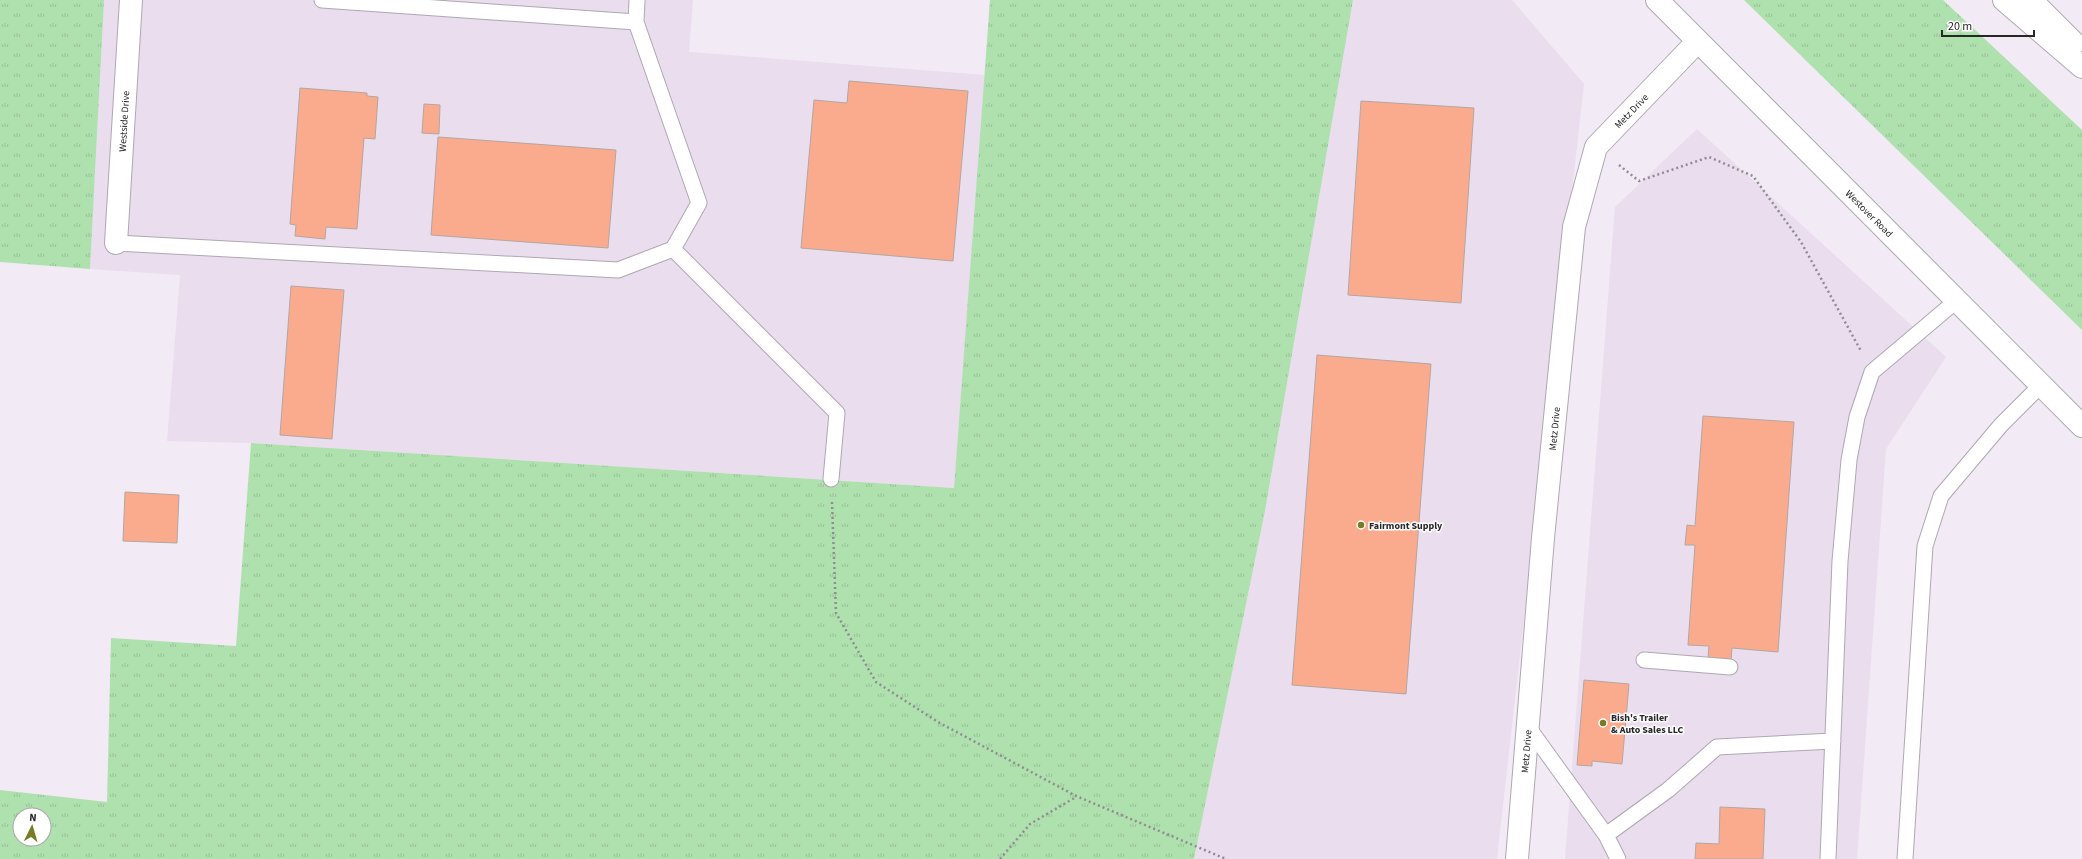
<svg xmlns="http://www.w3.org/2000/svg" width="2082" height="859" viewBox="0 0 2082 859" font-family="'Source Sans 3',sans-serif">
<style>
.built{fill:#e9ddee}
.grass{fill:url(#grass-tufts);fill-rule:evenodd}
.building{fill:#fbab8d;stroke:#b3a6a1}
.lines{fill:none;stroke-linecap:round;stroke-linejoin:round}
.lane-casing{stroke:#afa7b2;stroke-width:17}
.street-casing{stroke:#afa7b2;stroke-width:24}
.secondary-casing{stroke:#afa7b2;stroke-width:24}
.highway-casing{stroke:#afa7b2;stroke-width:24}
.path{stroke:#918b93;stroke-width:2.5;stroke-dasharray:2 3;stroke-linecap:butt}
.lane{stroke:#fff;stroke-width:15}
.street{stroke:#fff;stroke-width:22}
.secondary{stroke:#fff;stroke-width:22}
.highway{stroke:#fff;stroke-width:22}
.poi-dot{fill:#787c25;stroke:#fff;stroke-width:1.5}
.labels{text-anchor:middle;stroke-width:3;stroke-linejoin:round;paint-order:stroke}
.street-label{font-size:10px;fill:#29262a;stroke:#fff}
.poi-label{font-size:10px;font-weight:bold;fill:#29262a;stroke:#fff;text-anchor:start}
</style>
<defs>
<pattern id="grass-tufts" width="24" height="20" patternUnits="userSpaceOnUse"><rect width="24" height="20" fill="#afe1af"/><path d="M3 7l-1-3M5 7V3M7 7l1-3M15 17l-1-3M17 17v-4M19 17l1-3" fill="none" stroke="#97c197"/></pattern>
</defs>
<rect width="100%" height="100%" fill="#f2eaf5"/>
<path class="built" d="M 104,0 L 693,0 L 689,52 L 985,75 L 954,488 L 251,443 L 167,441 L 180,275 L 90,269 Z
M 1353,0 L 1512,0 L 1584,84 L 1497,859 L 1194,859 L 1265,511 Z
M 1697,129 L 1946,357 L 1886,449 L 1857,859 L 1565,859 L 1615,207 Z"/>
<path class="grass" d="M 0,0 L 104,0 L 90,269 L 0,262 Z
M 990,0 L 1353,0 L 1265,511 L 1194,859 L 0,859 L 0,790 L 107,802 L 111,638 L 236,646 L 251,443 L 954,488 ZM 20,815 L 44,815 L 44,839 L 20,839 Z
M 1744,0 L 1943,0 L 2082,130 L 2082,330 Z"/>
<path class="building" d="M 849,81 L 968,91 L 953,261 L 801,248 L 814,100 L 847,103 Z
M 300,88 L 367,93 L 367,96 L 378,97 L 375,139 L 364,138 L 357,229 L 326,227 L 325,239 L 295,236 L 296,225 L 290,224 Z
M 1361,101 L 1474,108 L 1461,303 L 1348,295 Z
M 424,104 L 440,105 L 439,134 L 422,133 Z
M 438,137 L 616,150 L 608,248 L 431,235 Z
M 291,286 L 344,290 L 332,439 L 280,435 Z
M 1317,355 L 1431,364 L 1406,694 L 1292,685 Z
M 1703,416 L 1794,422 L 1778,652 L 1732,648 L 1731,660 L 1708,658 L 1709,646 L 1688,645 L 1695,545 L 1685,545 L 1687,525 L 1695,526 Z
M 125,492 L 179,495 L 177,543 L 123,541 Z
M 1584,680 L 1629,684 L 1622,764 L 1592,761 L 1592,766 L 1577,765 Z
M 1720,807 L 1765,809 L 1763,859 L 1695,859 L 1696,843 L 1719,844 Z"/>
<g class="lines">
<defs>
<path id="lane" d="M 322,0 L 636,22
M 116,243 L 618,270 L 673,249 L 699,203 L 636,22 L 637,0
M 673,249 L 837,413 L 831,479
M 1644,660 L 1730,667
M 1528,727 L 1606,835 L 1618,859
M 1606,835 L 1668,790 L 1717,747 L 1833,741
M 1828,859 L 1840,561 L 1849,460 L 1857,417 L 1872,372 L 1956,301
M 1905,859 L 1925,546 L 1941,496 L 2001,425 L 2040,386"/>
<g id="street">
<path id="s1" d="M 116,243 L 131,0"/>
<path id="s2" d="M 1517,859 L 1543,538 L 1574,227 L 1596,147 L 1697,42"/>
</g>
<g id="secondary">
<path id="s3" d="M 1657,0 L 2082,426"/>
</g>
<path id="highway" d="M 2004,0 L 2082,67
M 2031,0 L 2074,43"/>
</defs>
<use href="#lane" class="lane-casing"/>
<use href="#street" class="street-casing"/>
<use href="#secondary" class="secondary-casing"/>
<use href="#highway" class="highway-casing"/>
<path class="path" d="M 1619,165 L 1639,181 L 1709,157 L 1753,176 L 1801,242 L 1861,351
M 832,502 L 836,613 L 876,682 L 938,722 L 1076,796 L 1226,859
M 1000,859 L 1030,824 L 1076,797"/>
<use href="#lane" class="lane"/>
<use href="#street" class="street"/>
<use href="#secondary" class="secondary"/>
<use href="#highway" class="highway"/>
</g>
<g class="poi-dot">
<circle cx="1361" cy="525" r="4"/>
<circle cx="1603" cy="723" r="4"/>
</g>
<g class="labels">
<g class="street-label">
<text dy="4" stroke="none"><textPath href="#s2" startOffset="768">Metz Drive</textPath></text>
<text dy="4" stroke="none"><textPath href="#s1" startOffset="122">Westside Drive</textPath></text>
<text dy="4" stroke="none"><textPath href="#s3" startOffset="301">Westover Road</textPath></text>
<text dy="4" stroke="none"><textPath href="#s2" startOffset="432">Metz Drive</textPath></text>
<text dy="4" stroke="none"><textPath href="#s2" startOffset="108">Metz Drive</textPath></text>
</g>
<g class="poi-label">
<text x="1369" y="529">Fairmont Supply</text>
<text x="1611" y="721">Bish's Trailer<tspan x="1611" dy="12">&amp; Auto Sales LLC</tspan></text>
</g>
</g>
<g transform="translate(32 827) rotate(5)"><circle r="19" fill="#ffffff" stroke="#a9a8aa"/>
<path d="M0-3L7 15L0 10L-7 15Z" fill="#787c25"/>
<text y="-6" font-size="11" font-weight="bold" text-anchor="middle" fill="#29262a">N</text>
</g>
<path d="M1942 30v6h92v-6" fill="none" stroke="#29262a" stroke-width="2"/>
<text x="1948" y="30" font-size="12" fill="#29262a" stroke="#ffffff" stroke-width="3" paint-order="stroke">20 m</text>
</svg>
